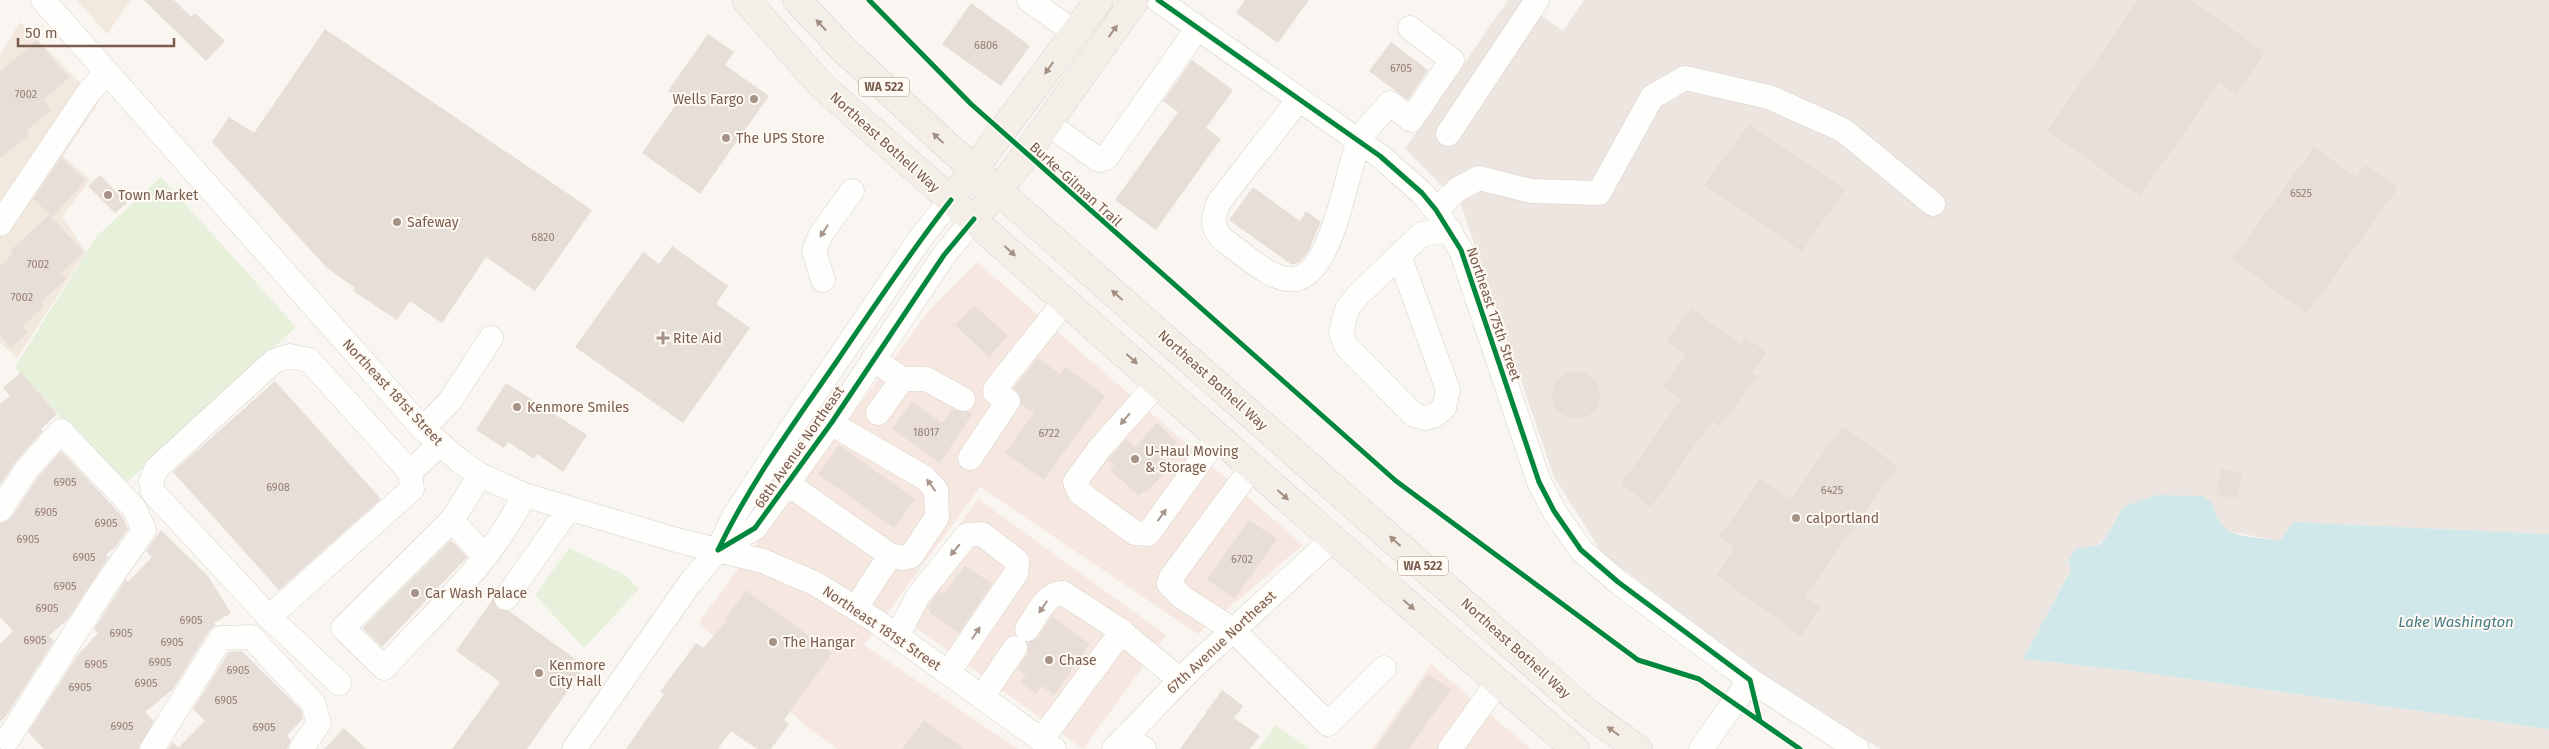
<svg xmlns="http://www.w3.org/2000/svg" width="2549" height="749" viewBox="0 0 2549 749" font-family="'Fira Sans',sans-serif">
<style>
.residential{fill:#f2e8de}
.commercial{fill:#f6e8e1}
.industrial{fill:#ede5e0}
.green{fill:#e7f0db}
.water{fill:#d0e8ea}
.building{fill:#e6ded7}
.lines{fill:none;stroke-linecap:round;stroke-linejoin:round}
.minor-casing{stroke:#d7d1cb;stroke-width:25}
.major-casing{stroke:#dad1cc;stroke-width:29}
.minor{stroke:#fefefd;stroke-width:24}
.major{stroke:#f3eee8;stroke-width:28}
.cycleway-casing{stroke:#fffaf3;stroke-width:8}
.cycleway{stroke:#00873e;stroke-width:5}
.oneway{fill:#a48f83}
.oneway2{fill:#a8958b}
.poi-dot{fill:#a69286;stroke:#fffaf3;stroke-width:2}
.labels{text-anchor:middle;stroke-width:4;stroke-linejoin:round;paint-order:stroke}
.number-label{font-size:11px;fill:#977e72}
.shield{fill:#fffaf3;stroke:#a28b7f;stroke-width:1}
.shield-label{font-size:12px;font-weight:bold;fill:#7a5c4d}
.poi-label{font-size:14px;fill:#7a5c4d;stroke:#fffaf3;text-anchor:start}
.street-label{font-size:14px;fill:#7a5c4d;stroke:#fffaf3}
.water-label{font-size:15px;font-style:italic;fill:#437c86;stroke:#fffaf3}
</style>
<rect width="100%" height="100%" fill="#f9f5f0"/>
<path class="residential" d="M 77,0 L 131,0 L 107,34 Z
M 20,22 L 99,102 L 63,156 L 90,180 L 62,217 L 86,252 L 17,358 L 0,342 L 0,55 Z"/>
<path class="commercial" d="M 977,262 L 1303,545 L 1198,634 L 980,487 L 864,645 L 1018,749 L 838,749 L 804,725 L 699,622 L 931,308 Z
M 978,499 L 1166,635 L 1083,749 L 896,613 Z
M 1431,664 L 1531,749 L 1372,749 Z"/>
<path class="industrial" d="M 1508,0 L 1521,0 L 1563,31 L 1584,0 L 2549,0 L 2549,534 L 2293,522 L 2280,541 L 2227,531 L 2215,518 L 2212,503 L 2123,507 L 2107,536 L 2071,570 L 2023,659 L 2132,671 L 2549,729 L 2549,749 L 1880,749 L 1752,668 L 1602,553 L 1554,477 L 1461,205 L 1405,149 Z"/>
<path class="green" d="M 161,177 L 296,327 L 123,486 L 15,367 L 96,237 Z
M 569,548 L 625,575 L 639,589 L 584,648 L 535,595 Z
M 1276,725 L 1309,749 L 1258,749 Z"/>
<path class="water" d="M 2156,495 L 2202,496 L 2212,503 C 2220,541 2247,535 2280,541 L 2293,522 L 2549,534 L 2549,729 L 2132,671 L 2023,659 L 2071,570 L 2068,561 L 2075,549 L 2099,545 L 2107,536 L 2123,507 Z"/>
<path class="building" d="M 144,0 L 174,0 L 191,17 L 195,13 L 225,41 L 206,61 Z
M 1245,0 L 1309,0 L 1278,43 L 1236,13 Z
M 2138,0 L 2190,0 L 2265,52 L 2236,94 L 2219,83 L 2140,196 L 2047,131 Z
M 971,3 L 1030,46 L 1001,86 L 942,44 Z
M 325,29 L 592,210 L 535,291 L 486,257 L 442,323 L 410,301 L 397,320 L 353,291 L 355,288 L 327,268 L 212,142 L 229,117 L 254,133 Z
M 708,34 L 734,52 L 725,65 L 769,96 L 700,194 L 642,153 L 679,100 L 668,91 Z
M 37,40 L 69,78 L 43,100 L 51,110 L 26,131 L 29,135 L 0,158 L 0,72 Z
M 1391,42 L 1428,70 L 1408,100 L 1369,71 Z
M 1192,60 L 1233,90 L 1206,128 L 1221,139 L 1156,230 L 1115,200 L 1178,112 L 1163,101 Z
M 1749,124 L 1845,189 L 1802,252 L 1704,185 Z
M 2314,147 L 2356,177 L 2365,165 L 2398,188 L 2307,314 L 2232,259 Z
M 61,158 L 86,180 L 53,217 L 33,199 Z
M 100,175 L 127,203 L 115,213 L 88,186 Z
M 1253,187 L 1300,221 L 1306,211 L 1321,222 L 1308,252 L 1300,262 L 1292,265 L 1229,220 Z
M 49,215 L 84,252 L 61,273 L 67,278 L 41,302 L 44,306 L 23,327 L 28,333 L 11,348 L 0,335 L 0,266 L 13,253 L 10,251 Z
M 672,246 L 728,286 L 716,304 L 750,328 L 683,423 L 575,347 L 643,252 L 659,264 Z
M 974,305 L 1008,336 L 989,357 L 955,325 Z
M 1691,308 L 1740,344 L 1746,337 L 1767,352 L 1752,373 L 1758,376 L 1720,427 L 1712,421 L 1651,507 L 1621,484 L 1681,399 L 1663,386 L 1686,354 L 1667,341 Z
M 1038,358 L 1060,374 L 1065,367 L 1105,396 L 1044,480 L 1005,453 L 1034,413 L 1021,404 L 1020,395 L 1014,388 Z
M1552 395a24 24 0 1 1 48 0a24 24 0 1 1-48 0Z
M 21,372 L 57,414 L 41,429 L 43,431 L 17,460 L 0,485 L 0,404 L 10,396 L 3,388 Z
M 275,381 L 381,499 L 279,590 L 173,472 Z
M 506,383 L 587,435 L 563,472 L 537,454 L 534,459 L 508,442 L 504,448 L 476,430 Z
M 912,401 L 942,423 L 952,409 L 973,413 L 940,463 L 892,429 Z
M 1157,423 L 1177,442 L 1156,465 L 1165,473 L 1146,493 L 1144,491 L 1139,496 L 1110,470 L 1114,465 L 1108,460 L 1126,439 L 1135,447 Z
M 1842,426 L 1898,466 L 1805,596 L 1821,607 L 1801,636 L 1716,575 L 1735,548 L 1719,537 L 1760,479 L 1790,500 Z
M 839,445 L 915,499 L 894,528 L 818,474 Z
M 61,451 L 122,516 L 128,529 L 115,547 L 106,555 L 108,558 L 68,619 L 49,636 L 54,641 L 6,716 L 0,722 L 0,644 L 13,631 L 0,617 L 0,524 L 11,518 L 38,477 Z
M 2222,468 L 2242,473 L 2237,499 L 2216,494 Z
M 1249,520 L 1277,539 L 1234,599 L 1207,579 Z
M 161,530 L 208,576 L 231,613 L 214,623 L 216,625 L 209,631 L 173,689 L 145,712 L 154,721 L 138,749 L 44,749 L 28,732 L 78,655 L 98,633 L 94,629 L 126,579 L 128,582 L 152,557 L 146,551 Z
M 451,540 L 467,557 L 382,647 L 363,628 Z
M 965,565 L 992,584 L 959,633 L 929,612 L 931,610 L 927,608 L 939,591 L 943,594 Z
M 746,590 L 832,653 L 784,720 L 789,724 L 771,749 L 757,749 L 731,731 L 718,749 L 626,749 L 664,694 L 660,692 L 696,643 L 703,648 L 727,621 L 725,619 Z
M 493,599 L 498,609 L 509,611 L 585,666 L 527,749 L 452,749 L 500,682 L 456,651 Z
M 1052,616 L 1090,644 L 1054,695 L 1042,686 L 1036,694 L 1020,682 L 1026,675 L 1018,669 L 1027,655 L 1028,642 L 1038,637 Z
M 242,651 L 301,710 L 303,718 L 287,736 L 291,740 L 287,749 L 168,749 L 173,742 L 178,748 L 205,721 L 193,709 L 229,652 Z
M 1428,674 L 1451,690 L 1440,705 L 1409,749 L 1375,749 Z
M 1222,690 L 1243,706 L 1234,718 L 1260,736 L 1250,749 L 1180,749 Z
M 924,720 L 964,749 L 902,749 Z
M 344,728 L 366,749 L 324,749 Z"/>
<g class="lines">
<defs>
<path id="minor" d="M 43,0 L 423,429 L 461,462 L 480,475 L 524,495 L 680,541 L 763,561 L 816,584 L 876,621 L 1054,749
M 1029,0 L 1074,32
M 1158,0 L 1380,156 L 1422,193 L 1436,210 L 1461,250 L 1539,482 L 1554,511 L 1581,550 L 1618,582 L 1750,680 L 1857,749
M 1299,99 L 1219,202 C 1211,219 1212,233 1229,244 C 1247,256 1272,282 1295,279 C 1333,274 1346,171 1359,142 C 1365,128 1380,115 1390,103 L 1411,120 L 1452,60 L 1410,28
M 1048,124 L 1099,160 L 1106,158 L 1197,29
M 1448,134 L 1537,0
M 1436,210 L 1458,189 L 1479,178 L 1531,191 L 1599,193 L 1652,97 L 1685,78 L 1769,97 L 1843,130 L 1933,204
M 0,224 L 88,93 L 106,73
M 1399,255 L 1448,390 L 1444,408 L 1434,416 L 1425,418 L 1414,415 L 1346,346 L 1341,333 L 1347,309 L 1359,294 L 1386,268 L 1422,234 L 1450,230
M 823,280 L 814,251 L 821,234 L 852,191
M 290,356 L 309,360 L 410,472 L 412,489 L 269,617 L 153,492 L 151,481 L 156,469 L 274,361 Z
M 873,359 L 902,379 L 926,379 L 963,399
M 1158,383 L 1100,448 L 1075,482 L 1080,493 L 1135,533 L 1148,534 L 1218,437
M 878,413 L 902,379
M 423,429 L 450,401 L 491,338
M 970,458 L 1008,401 L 995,392 L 996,388 L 1066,300
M 1252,467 L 1170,579 L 1169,584 L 1182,597 L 1233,630 L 1328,724 L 1384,668
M 410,472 L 440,444
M 480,475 L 452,520 L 343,628 L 384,668 C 433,614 492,562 524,495
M 788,484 L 890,555 L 902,558 L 911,556 L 937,517 L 936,490 L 925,478 L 844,431 L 832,422
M 0,510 L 27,469 L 61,431 L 134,508 L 144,530 L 103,589 L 8,739
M 452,520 L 485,557
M 718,550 L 755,528 L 832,422 L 944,255 L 974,219
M 506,598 L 568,510
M 856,608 L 890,555
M 269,617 L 339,683
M 1027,629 C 1036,617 1046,592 1063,593 L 1117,628 L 1180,680
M 897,636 L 918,596 L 967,535 L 982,534 L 1017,561 L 1016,573 L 948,673
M 982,697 L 1015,648
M 1126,736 L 1144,749
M 1041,740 L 1122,631
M 152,749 L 221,638 L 251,637 L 313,703 L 319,723 L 301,749
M 574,749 L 690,583 L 718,550 L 734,516 L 807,405 L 922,236 L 951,200
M 1114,749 L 1194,666 L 1333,539
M 1450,749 L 1498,682
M 1701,749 L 1750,680"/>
<path id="major" d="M 746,0 L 821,85 L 1333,539 L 1575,749
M 797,0 L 844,50 L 950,148 L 1588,713 L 1638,749
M 963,184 L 1099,0
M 986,205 L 1019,164 L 1135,0"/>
</defs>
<use href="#minor" class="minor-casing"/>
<use href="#major" class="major-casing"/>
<use href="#minor" class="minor"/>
<use href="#major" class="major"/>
<defs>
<path id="cycleway" d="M 869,0 L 971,104 L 1396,481 L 1638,660 L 1699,679 L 1800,749
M 1158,0 L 1380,156 L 1422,193 L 1436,210 L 1461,250 L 1539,482 L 1554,511 L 1581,550 L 1618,582 L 1750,680 L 1760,721
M 718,550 L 755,528 L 832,422 L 944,255 L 974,219
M 718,550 C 750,483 795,422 837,361 C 874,307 910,252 951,200"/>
</defs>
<use href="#cycleway" class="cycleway-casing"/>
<use href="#cycleway" class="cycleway"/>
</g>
<defs><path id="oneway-solid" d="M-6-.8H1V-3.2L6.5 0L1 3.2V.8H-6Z" transform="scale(1.25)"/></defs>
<g class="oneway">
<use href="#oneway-solid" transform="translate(821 25) rotate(-133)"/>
<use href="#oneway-solid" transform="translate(1113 31) rotate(-54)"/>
<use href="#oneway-solid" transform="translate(1049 68) rotate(125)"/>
<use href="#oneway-solid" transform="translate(938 138) rotate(-137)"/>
<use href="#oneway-solid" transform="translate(1010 251) rotate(42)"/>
<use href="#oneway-solid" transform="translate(1117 295) rotate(-138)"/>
<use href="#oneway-solid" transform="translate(1132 359) rotate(42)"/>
<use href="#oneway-solid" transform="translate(1283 495) rotate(42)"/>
<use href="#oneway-solid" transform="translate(1395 541) rotate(-138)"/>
<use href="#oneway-solid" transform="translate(1409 605) rotate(41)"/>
<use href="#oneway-solid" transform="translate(1613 731) rotate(-144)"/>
</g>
<g class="oneway2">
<use href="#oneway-solid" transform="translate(824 231) rotate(123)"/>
<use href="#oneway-solid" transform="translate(1125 419) rotate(130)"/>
<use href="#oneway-solid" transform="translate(931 485) rotate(-126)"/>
<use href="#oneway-solid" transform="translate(1162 515) rotate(-54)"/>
<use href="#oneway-solid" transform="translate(955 550) rotate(130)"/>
<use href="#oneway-solid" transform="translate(1043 607) rotate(124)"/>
<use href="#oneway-solid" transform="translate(976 633) rotate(-56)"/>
</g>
<g class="poi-dot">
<circle cx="754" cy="99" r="5"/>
<circle cx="726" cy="138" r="5"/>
<circle cx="108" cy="195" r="5"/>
<circle cx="397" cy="222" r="5"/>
<path d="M660.5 330.5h5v5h5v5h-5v5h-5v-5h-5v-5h5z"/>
<circle cx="517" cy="407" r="5"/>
<circle cx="1135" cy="459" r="5"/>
<circle cx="1796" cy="518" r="5"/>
<circle cx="415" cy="593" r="5"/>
<circle cx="773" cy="642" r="5"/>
<circle cx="1049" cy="660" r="5"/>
<circle cx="539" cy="673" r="5"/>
</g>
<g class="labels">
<g class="number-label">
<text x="986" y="49">6806</text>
<text x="1401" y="72">6705</text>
<text x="26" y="98">7002</text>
<text x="2301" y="197">6525</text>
<text x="543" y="241">6820</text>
<text x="38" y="268">7002</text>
<text x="22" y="301">7002</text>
<text x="926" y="436">18017</text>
<text x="1049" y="437">6722</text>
<text x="65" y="486">6905</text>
<text x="278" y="491">6908</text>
<text x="1832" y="494">6425</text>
<text x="46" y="516">6905</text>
<text x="106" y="527">6905</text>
<text x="28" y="543">6905</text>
<text x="84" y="561">6905</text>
<text x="1242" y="563">6702</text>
<text x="65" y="590">6905</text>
<text x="47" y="612">6905</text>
<text x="191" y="624">6905</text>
<text x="121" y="637">6905</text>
<text x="35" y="644">6905</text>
<text x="172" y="646">6905</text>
<text x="160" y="666">6905</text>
<text x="96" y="668">6905</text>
<text x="238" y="674">6905</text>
<text x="146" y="687">6905</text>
<text x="80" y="691">6905</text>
<text x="226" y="704">6905</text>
<text x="122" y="730">6905</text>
<text x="264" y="731">6905</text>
</g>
<g class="shield">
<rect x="859" y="77.5" width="50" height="19" rx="4"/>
<rect x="1398" y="556.5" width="50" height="19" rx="4"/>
</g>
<g class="shield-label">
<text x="884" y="91">WA 522</text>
<text x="1423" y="570">WA 522</text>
</g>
<g class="poi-label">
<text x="744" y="104" text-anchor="end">Wells Fargo</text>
<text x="736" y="143">The UPS Store</text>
<text x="118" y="200">Town Market</text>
<text x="407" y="227">Safeway</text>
<text x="673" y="343">Rite Aid</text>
<text x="527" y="412">Kenmore Smiles</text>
<text x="1145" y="456">U-Haul Moving<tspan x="1145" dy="16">&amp; Storage</tspan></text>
<text x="1806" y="523">calportland</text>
<text x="425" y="598">Car Wash Palace</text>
<text x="783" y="647">The Hangar</text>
<text x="1059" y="665">Chase</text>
<text x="549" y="670">Kenmore<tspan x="549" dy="16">City Hall</tspan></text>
</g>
<g class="street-label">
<text transform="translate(885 142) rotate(42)" y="5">Northeast Bothell Way</text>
<text transform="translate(1076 184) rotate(42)" y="5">Burke-Gilman Trail</text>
<text transform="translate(1494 314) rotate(71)" y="5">Northeast 175th Street</text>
<text transform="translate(1213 380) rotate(42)" y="5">Northeast Bothell Way</text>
<text transform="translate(393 392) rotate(47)" y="5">Northeast 181st Street</text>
<text transform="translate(799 447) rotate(-55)" y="5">68th Avenue Northeast</text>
<text transform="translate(882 628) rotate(34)" y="5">Northeast 181st Street</text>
<text transform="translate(1221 642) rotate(-43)" y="5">67th Avenue Northeast</text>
<text transform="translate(1516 648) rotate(42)" y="5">Northeast Bothell Way</text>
</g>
<g class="water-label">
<text x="2456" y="627">Lake Washington</text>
</g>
</g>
<path d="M18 38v8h156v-8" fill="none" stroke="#7a5c4d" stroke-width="2.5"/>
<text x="25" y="38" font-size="15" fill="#7a5c4d" stroke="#fffaf3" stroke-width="4" paint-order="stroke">50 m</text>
</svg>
